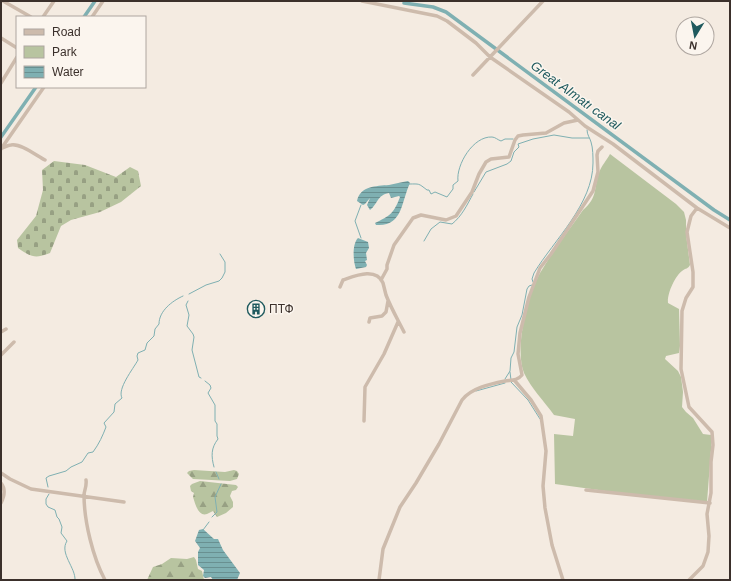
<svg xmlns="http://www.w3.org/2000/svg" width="731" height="581" viewBox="0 0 731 581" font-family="Helvetica,sans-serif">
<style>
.green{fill:#b8c4a0}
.forest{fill:url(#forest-firs)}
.cemetery{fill:url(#cemetery-stones)}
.water{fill:url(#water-rules)}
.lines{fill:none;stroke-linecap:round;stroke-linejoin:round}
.stream{stroke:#7fb0b2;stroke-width:1}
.canal{stroke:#7fb0b2;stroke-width:3.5}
.minor{stroke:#cdbbac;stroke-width:3.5}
.labels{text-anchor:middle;stroke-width:3;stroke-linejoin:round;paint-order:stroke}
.poi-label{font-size:12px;fill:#3b302b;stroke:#fbf5ee;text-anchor:start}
.water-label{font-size:13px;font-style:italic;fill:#1f5a5e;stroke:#fbf5ee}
</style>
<defs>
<pattern id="forest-firs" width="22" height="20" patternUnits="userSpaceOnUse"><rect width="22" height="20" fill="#b8c4a0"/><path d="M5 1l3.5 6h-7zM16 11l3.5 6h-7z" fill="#97a083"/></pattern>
<pattern id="cemetery-stones" width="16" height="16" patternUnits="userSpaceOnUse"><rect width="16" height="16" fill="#b8c4a0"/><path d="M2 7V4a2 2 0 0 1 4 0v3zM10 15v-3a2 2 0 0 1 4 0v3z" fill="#97a083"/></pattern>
<pattern id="water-rules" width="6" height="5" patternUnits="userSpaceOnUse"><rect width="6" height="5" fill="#7fb0b2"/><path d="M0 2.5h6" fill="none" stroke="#699091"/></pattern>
</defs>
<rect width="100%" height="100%" fill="#f4ebe1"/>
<path class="green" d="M 610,154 L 676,204 L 684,212 L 686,220 L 686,234 L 690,265 C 688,269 686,268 682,271 C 675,276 667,294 668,303 L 679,309 L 680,346 L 679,353 L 666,356 L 665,359 L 678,371 L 681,377 L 683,392 L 682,407 L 686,412 L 693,418 L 703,434 L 711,435 L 712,437 L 707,502 L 613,492 L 555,484 L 554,434 L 573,436 L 575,419 L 554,415 C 544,401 531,388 524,373 C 514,348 528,295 540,273 C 553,251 569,230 583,210 C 598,197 593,191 599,173 C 601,166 607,160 610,154 Z"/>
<path class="forest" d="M 194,470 L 225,472 L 234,470 L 237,471 L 239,474 L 237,479 L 230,481 L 193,479 L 187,473 L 189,471 Z
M 200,481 L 236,485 L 238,487 L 236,490 L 232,491 L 230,496 L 233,502 L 233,507 L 226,513 L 217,517 L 213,511 C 211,512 209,513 207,514 C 198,517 195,503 193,497 L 194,493 L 191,491 L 190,486 L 192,484 Z
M 194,557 L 196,560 L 198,569 L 202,571 L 204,580 L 147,580 L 153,567 L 162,564 L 171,558 L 187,559 Z"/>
<path class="cemetery" d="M 54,161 L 85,165 L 116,177 L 130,167 L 138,171 L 141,186 L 121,202 L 100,212 L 71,220 L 61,226 L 50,253 C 35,259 31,257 18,248 L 17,240 L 36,216 L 43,190 L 42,170 Z"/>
<path class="water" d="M 408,181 L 410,183 C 401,202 403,227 376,225 L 375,223 C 390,216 394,213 400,197 L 399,196 L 391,198 L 389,193 C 377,195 378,204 370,210 L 367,205 L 370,198 L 365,204 L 363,205 L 357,201 C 360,186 376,186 389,185 C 395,184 401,182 408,181 Z
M 358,238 L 368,242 L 369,248 L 366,253 L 367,260 L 365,261 L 367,265 L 366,267 L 356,269 C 353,261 352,244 358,238 Z
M 203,529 L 214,539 L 218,539 L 223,550 L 240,573 L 237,580 L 213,580 L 211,577 L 205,578 L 203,576 L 204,570 L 198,565 L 198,552 L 200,548 L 195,541 L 199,530 Z"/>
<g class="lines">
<path class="stream" d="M 409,184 C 420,184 418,183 427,190 L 429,190 L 431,194 L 435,192 L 447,197 L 453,189 L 453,185 L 458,181 C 456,165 473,136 492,137 C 495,137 498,140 501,141 L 505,139 L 513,139
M 474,192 L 486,172 L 507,164 L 511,161 L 514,152 L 519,147 L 518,144 L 533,139 L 554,135 L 572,138 L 589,138
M 361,238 L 355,221 L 361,205
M 424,241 L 431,229 L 440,222 L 452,224 C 462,216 467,205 473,194
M 533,282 L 532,279 L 534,273 C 554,240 593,204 593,163 C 593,157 593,148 591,142 C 590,138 587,135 587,130
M 189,294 L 206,285 L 219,281 L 222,278 L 225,272 L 225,262 L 220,254
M 188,301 L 186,305 L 189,315 L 187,326 L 193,334 L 194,337 L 192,350 L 199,377 L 201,378
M 510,372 L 511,380
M 505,379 L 510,371 L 511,358 L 514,352 L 517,327 L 522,315 L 527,289 L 529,286 L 532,285
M 205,381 L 210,385 L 211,388 L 208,393 L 215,405 L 215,421 L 217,424 L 217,436 L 218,439 C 211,448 211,456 214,467
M 511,382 L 528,400 L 540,419
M 476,391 L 505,383
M 216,472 L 219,479
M 48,487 L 46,478 L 49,476 L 66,471 L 71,467 L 82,462 L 88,453 L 93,452 C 99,444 103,435 106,427 L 104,423 L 114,412 L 115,404 L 122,398 C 117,389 133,369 138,360 L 137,356 L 138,353 L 145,350 L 147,343 L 154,336 L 155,329 L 159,324 C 159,311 172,301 183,296
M 49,494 L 46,499 L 46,504 L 48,507 L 55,510 L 57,517 L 59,519 L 62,527 L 61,533 L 67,541 C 59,553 76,568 75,580
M 212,517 L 217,512 L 215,497 L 221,484
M 203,530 L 209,522"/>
<path class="canal" d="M 404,3 L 433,7 L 446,12 L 714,210 L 730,220
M 84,17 L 95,1
M 1,137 L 36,87"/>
<path class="minor" d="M 3,1 L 31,17
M 362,1 L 437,16 L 447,21 L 476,43 L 490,57 L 569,112 L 585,126 L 613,144 L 697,208 L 730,228
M 43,17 L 54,1
M 92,17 L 103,1
M 1,38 L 17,48
M 473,75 L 543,1
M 1,83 L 17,57
M 2,148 C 5,147 8,145 11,145 C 21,143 37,156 45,160
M 1,149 L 44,87
M 381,280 L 387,269 L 387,265 L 394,245 L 413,218 L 421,215 L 446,220 L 456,216 L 472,192 L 479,174 L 486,162 L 491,159 L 509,157 L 515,140 L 518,136 L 523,135 L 546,133 L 564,123 L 578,120
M 340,287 L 343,280 C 355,276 376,267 383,283 C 384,287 385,291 386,295 C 391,308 398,320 404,332
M 369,322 L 370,318 L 382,316 L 386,312 L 388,301
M 1,332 L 6,329
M 1,355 L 14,342
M 515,381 L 531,400 L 541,416 L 546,451 L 543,486 L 545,508 L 552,545 L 563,580
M 364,421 L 365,387 L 384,354 L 398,322
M 1,473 L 10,479 L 31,489 L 124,502
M 86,480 C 87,486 84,491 84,495 C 84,521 93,558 105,580
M 1,483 C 6,489 4,497 1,503
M 586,490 L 710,503
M 379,580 L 383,549 L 400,507 L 416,483 L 439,444 L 462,400 C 471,388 490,384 505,381 C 512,380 517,381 522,375 L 518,354 L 520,333 L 529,297 L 540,268 L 551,254 L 593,191 L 598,172 L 597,155 L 598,151 L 602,147
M 689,580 L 703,566 L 708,552 L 709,536 L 707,514 L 711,493 L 711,462 L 713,445 L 712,432 L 689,407 L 681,369 L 682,311 L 686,298 L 693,287 L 693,272 L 687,232 L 691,216 L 697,208"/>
</g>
<defs>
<symbol id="building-ring" viewBox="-11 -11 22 22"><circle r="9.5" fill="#fbf5ee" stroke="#1f5a5e" stroke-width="1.5"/><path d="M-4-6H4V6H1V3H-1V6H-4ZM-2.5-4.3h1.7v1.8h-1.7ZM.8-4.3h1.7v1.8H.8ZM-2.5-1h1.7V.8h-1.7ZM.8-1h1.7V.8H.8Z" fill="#1f5a5e"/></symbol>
</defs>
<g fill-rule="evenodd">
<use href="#building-ring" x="246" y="299" width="20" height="20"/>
</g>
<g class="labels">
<g class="poi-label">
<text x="269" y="313">ПТФ</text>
</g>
<g class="water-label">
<text transform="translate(576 95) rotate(36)" y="5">Great Almatı canal</text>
</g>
</g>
<rect width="731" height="581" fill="none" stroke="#3b302b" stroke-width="4"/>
<rect x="16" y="16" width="130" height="72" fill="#fbf5ee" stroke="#aea6a0"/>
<rect x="24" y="29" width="20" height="6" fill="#cdbbac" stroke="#aea6a0"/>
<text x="52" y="36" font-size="12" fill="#3b302b">Road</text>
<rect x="24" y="46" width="20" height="12" fill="#b8c4a0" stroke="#aea6a0"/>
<text x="52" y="56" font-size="12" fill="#3b302b">Park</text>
<rect x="24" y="66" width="20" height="12" fill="url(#water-rules)" stroke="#aea6a0"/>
<text x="52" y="76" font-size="12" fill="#3b302b">Water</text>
<g transform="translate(695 36) rotate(190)"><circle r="19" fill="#fbf5ee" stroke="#aea6a0"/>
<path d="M0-3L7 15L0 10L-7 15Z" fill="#1f5a5e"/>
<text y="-6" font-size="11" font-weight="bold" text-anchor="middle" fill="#3b302b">N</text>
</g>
</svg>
